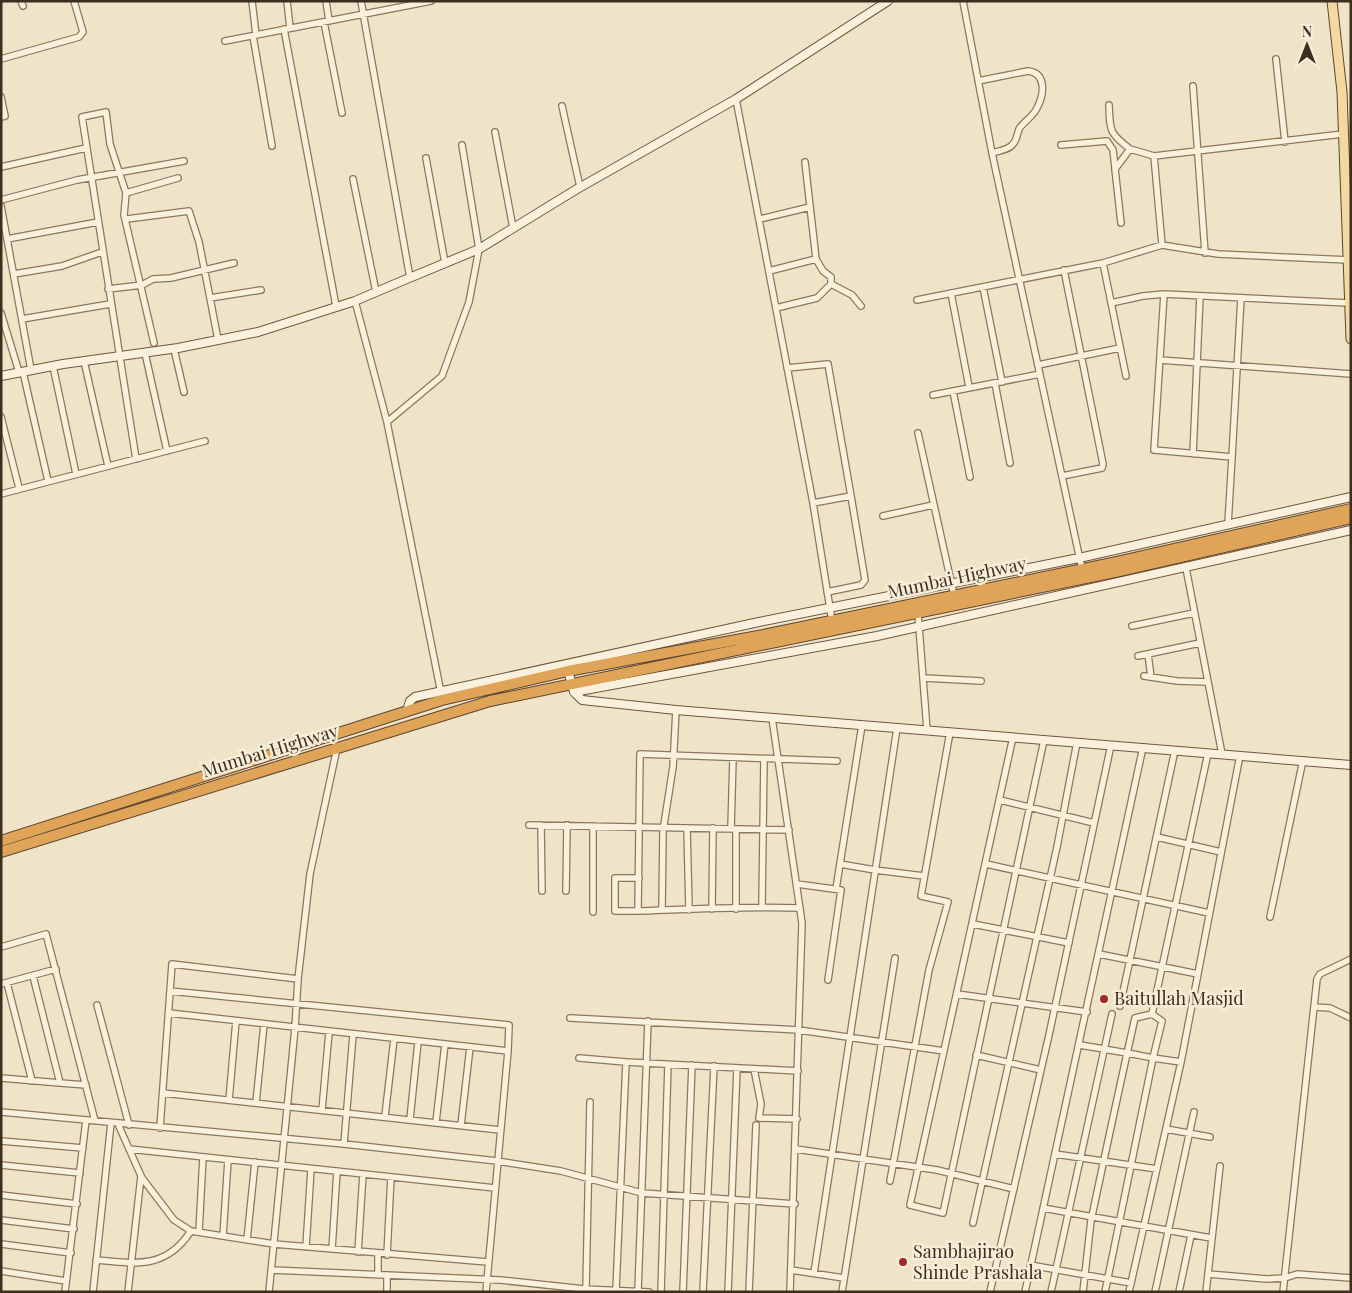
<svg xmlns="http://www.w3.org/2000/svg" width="1352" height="1293" viewBox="0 0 1352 1293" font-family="'Playfair Display',serif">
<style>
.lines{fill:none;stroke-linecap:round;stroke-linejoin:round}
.street-casing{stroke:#8d765c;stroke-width:8}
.secondary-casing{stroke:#6f573f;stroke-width:10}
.primary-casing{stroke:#5b4430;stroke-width:11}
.highway-casing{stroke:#5b4430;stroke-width:12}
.street{stroke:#faf1dc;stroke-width:5.5}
.secondary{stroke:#faf1dc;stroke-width:8}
.primary{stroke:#f3d9a0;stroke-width:9}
.highway{stroke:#e0a458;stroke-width:10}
.poi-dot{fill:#9e2a2b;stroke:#f7eed8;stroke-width:2}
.labels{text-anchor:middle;stroke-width:5;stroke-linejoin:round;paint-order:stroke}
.street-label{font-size:18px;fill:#3d2e20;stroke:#f7eed8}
.poi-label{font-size:18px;fill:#3d2e20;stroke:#f7eed8;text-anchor:start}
</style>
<rect width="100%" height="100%" fill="#f0e4c8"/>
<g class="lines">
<defs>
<path id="street" d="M 21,1 L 23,6
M 252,1 L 256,35
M 287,1 L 290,28
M 326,1 L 329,21
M 361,1 L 410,278
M 963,1 L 992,153 L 1082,569
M 324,22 L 342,113
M 284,29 L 336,306
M 253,36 L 272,146
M 225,41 L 431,1
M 1,59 L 79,37 L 83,32 L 74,1
M 1276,59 L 1285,142
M 978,81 L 1028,71 C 1047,73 1044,95 1037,108 C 1033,117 1024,121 1019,129 C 1017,134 1017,140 1013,144 C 1009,150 998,151 992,153
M 1193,86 L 1205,253
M 1,97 L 5,116 L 1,117
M 736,99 L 813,503 L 832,621
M 1109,105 C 1110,131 1109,133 1130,149
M 562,106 L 580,187
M 495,132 L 513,228
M 1061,145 L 1107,141 L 1113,150 L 1115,168
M 1154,156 L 1343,134
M 426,158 L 445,263
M 805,162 L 816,259 L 823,271 L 831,277 L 831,284
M 1,167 L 86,148
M 353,179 L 376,292
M 126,193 L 124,215 L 154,343
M 1,200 L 77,180 L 184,161
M 1,206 L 31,370
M 127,219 L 189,211 L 199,242 L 210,298
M 760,219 L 810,207
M 1121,223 L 1115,169 L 1130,149 L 1154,156 L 1162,245
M 7,239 L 98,222
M 1103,263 L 1126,376
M 769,271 L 816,259
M 14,274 L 62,266 L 102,252
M 983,287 L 1002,382
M 108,289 L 142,285 L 153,279 L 171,278 L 234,263
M 951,293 L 969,387
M 1164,294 L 1154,450 L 1232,457 L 1241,298
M 917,300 L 1103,263 L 1162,245 L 1218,254 L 1349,260
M 355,301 L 387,422
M 1111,303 L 1143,296 L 1164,294 L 1349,303
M 776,308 L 817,298 L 831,284 L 852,295 L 861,306
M 1,313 L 19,372
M 22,319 L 110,304
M 218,340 L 210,298 L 261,290
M 174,349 L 184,392
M 145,353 L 167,451
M 1160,360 L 1351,374
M 84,361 L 108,466
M 1038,365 L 1120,348
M 53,366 L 76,474
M 787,368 L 828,364 L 851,496
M 23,372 L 48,481
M 995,383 L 1010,463
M 953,391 L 970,477
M 933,395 L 1040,374
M 1,417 L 19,488
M 918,433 L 954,595
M 1193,454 L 1200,296
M 136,459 L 82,117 L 106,112 L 110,144 L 126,193 L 178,178
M 1062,476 L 1102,468 L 1103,464 L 1064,270
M 1,494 L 205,441
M 813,503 L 851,496 L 865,580 L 861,585 L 827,592
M 883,516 L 933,505
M 1228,524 L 1232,457
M 1186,568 L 1222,754
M 918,614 L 927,730
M 1132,626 L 1194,613
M 1148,654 L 1151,677
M 1138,656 L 1200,643
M 1144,676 L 1177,681 L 1208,682
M 924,678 L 981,681
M 441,693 L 387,422 L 442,376 L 469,302 L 479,249 L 462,145
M 772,718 L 802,923 L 790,1292
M 1013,737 L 910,1205 L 943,1213 L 1044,740
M 1000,800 L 1094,823
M 529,825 L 789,830
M 541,825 L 542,891
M 593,826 L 593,912
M 687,828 L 689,910
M 731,829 L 733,758
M 736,829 L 736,909
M 1157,837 L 1221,852
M 840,864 L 875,870 L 924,876
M 986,864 L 1209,913
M 797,884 L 841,890 L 828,980
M 836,889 L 862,725
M 566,891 L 567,825
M 762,906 L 764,759
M 800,908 C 746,906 692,909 638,911 L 640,754 L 837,761
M 712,909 L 713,828
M 662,910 L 663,831 L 673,767 L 676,710
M 638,911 L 615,911 L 615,878 L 639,878
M 1270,917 L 1303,760
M 973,924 L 1069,943
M 1,947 L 46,934 L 95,1121
M 1099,954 L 1198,974
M 298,979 L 310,874 L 337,748
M 7,983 L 32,1081
M 1,984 L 56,969
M 957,994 L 1087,1012
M 97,1005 L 129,1125
M 1120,1006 L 1175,750
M 1314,1007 L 1330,1008 L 1351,1018
M 169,1013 L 508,1051 L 509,1025 L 170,991
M 1152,1014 L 1208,753
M 570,1018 L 799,1030 L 944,1051
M 1080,1045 C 1104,1049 1129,1053 1153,1058 L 1162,1021 L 1152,1014 L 1135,1018 C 1120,1084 1106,1150 1092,1216 L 1091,1220 L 1083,1292
M 976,1055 L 1041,1070
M 579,1058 L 626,1062
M 1181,1062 L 1240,755
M 754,1069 L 761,1104 L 759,1118 L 797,1119
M 1,1078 L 60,1083 L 33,976
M 60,1083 L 86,1085
M 163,1093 L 500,1130
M 229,1100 L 236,1021
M 256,1103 L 264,1024
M 322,1110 L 329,1032
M 1,1112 L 344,1144 L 497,1161 L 561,1171 L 642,1193 L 795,1204
M 385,1116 L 394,1039
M 410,1119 L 418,1042
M 436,1122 L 445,1044
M 118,1124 L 142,1178 L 174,1220 L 191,1231 L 274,1244 L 488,1262
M 461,1125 L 470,1047
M 160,1128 L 172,964 L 298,979 L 295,1028 L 269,1292
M 1166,1129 L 1210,1137
M 1,1141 L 83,1148
M 344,1144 L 353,1035
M 129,1149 L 495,1188
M 796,1149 L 937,1170 L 1014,1189
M 1055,1154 L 1157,1169
M 1,1165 L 80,1173
M 890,1181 L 929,970 L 948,902 L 921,896 L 950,732
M 1,1195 L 77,1204
M 1043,1208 L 1211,1238
M 1,1220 L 74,1229
M 973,1223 L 1057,847 L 1077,742
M 199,1232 L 203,1157
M 223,1236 L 228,1160
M 247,1240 L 255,1162
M 1,1244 L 71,1253
M 306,1247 L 311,1169
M 332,1249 L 337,1171
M 358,1252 L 363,1174
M 387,1255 L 391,1177
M 96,1260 C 137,1264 166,1269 191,1231
M 1030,1265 L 1131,1283
M 272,1270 L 500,1280 L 584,1289 L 649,1292
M 791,1270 L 844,1278
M 1,1271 L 66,1281
M 814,1273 L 897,728
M 1208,1274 L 1267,1279 L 1285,1278 L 1297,1274 L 1351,1278
M 378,1275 L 378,1254
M 586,1289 L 590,1102
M 616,1290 L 626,1062 L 798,1071
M 638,1291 L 648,1021
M 65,1292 L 86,1120
M 93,1292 L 111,1123
M 128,1292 L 141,1176
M 387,1292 L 387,1275
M 486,1292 L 508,1051
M 661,1292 L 668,1064
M 683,1292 L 692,1065
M 703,1292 L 714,1066
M 728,1292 L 737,1068
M 749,1292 L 756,1125
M 842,1292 L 895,958
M 990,1292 L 1049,1035 L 1111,745
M 1025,1292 L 1143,747
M 1051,1292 L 1112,1014
M 1105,1292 L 1153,1058 L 1181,1062 L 1129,1292
M 1155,1292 L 1194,1112
M 1179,1292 L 1191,1235
M 1206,1292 L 1220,1166
M 1283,1292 L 1317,979 L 1320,974 L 1351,959"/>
<path id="secondary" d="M 1,376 L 63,364 L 178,348 L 258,332 L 355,301 L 402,281 L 479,249 L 577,189 L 736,99 L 888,1
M 567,667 L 574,692 L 582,700 L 676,710 L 1351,765
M 574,692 L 877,636 L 1351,530
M 407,711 L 410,701 L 415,697 L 759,622 L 1079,558 L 1351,497"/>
<path id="primary" d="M 1332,1 L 1342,92 L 1351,339"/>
<path id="highway" d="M 1,841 L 442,700 L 568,671 L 768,634 L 1117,562 L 1351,509
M 1,852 L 490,701 L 1115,572 L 1351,518"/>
</defs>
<use href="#street" class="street-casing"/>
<use href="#secondary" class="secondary-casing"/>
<use href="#primary" class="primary-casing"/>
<use href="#highway" class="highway-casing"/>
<use href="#street" class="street"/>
<use href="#secondary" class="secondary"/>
<use href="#primary" class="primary"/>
<use href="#highway" class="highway"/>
</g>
<g class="poi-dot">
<circle cx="1104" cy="999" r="5"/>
<circle cx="903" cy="1262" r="5"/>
</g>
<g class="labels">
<g class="street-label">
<text transform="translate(957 578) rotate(-12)" y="6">Mumbai Highway</text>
<text transform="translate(270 751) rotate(-17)" y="6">Mumbai Highway</text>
</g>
<g class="poi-label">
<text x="1114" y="1005">Baitullah Masjid</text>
<text x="913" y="1258">Sambhajirao<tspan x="913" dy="21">Shinde Prashala</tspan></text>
</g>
</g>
<rect width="1352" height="1293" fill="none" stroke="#3d2e20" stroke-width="5"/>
<g transform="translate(1307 45)" stroke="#f7eed8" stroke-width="4" paint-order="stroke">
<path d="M0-4L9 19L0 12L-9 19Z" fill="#3d2e20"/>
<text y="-8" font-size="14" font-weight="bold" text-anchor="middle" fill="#3d2e20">N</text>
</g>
</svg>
